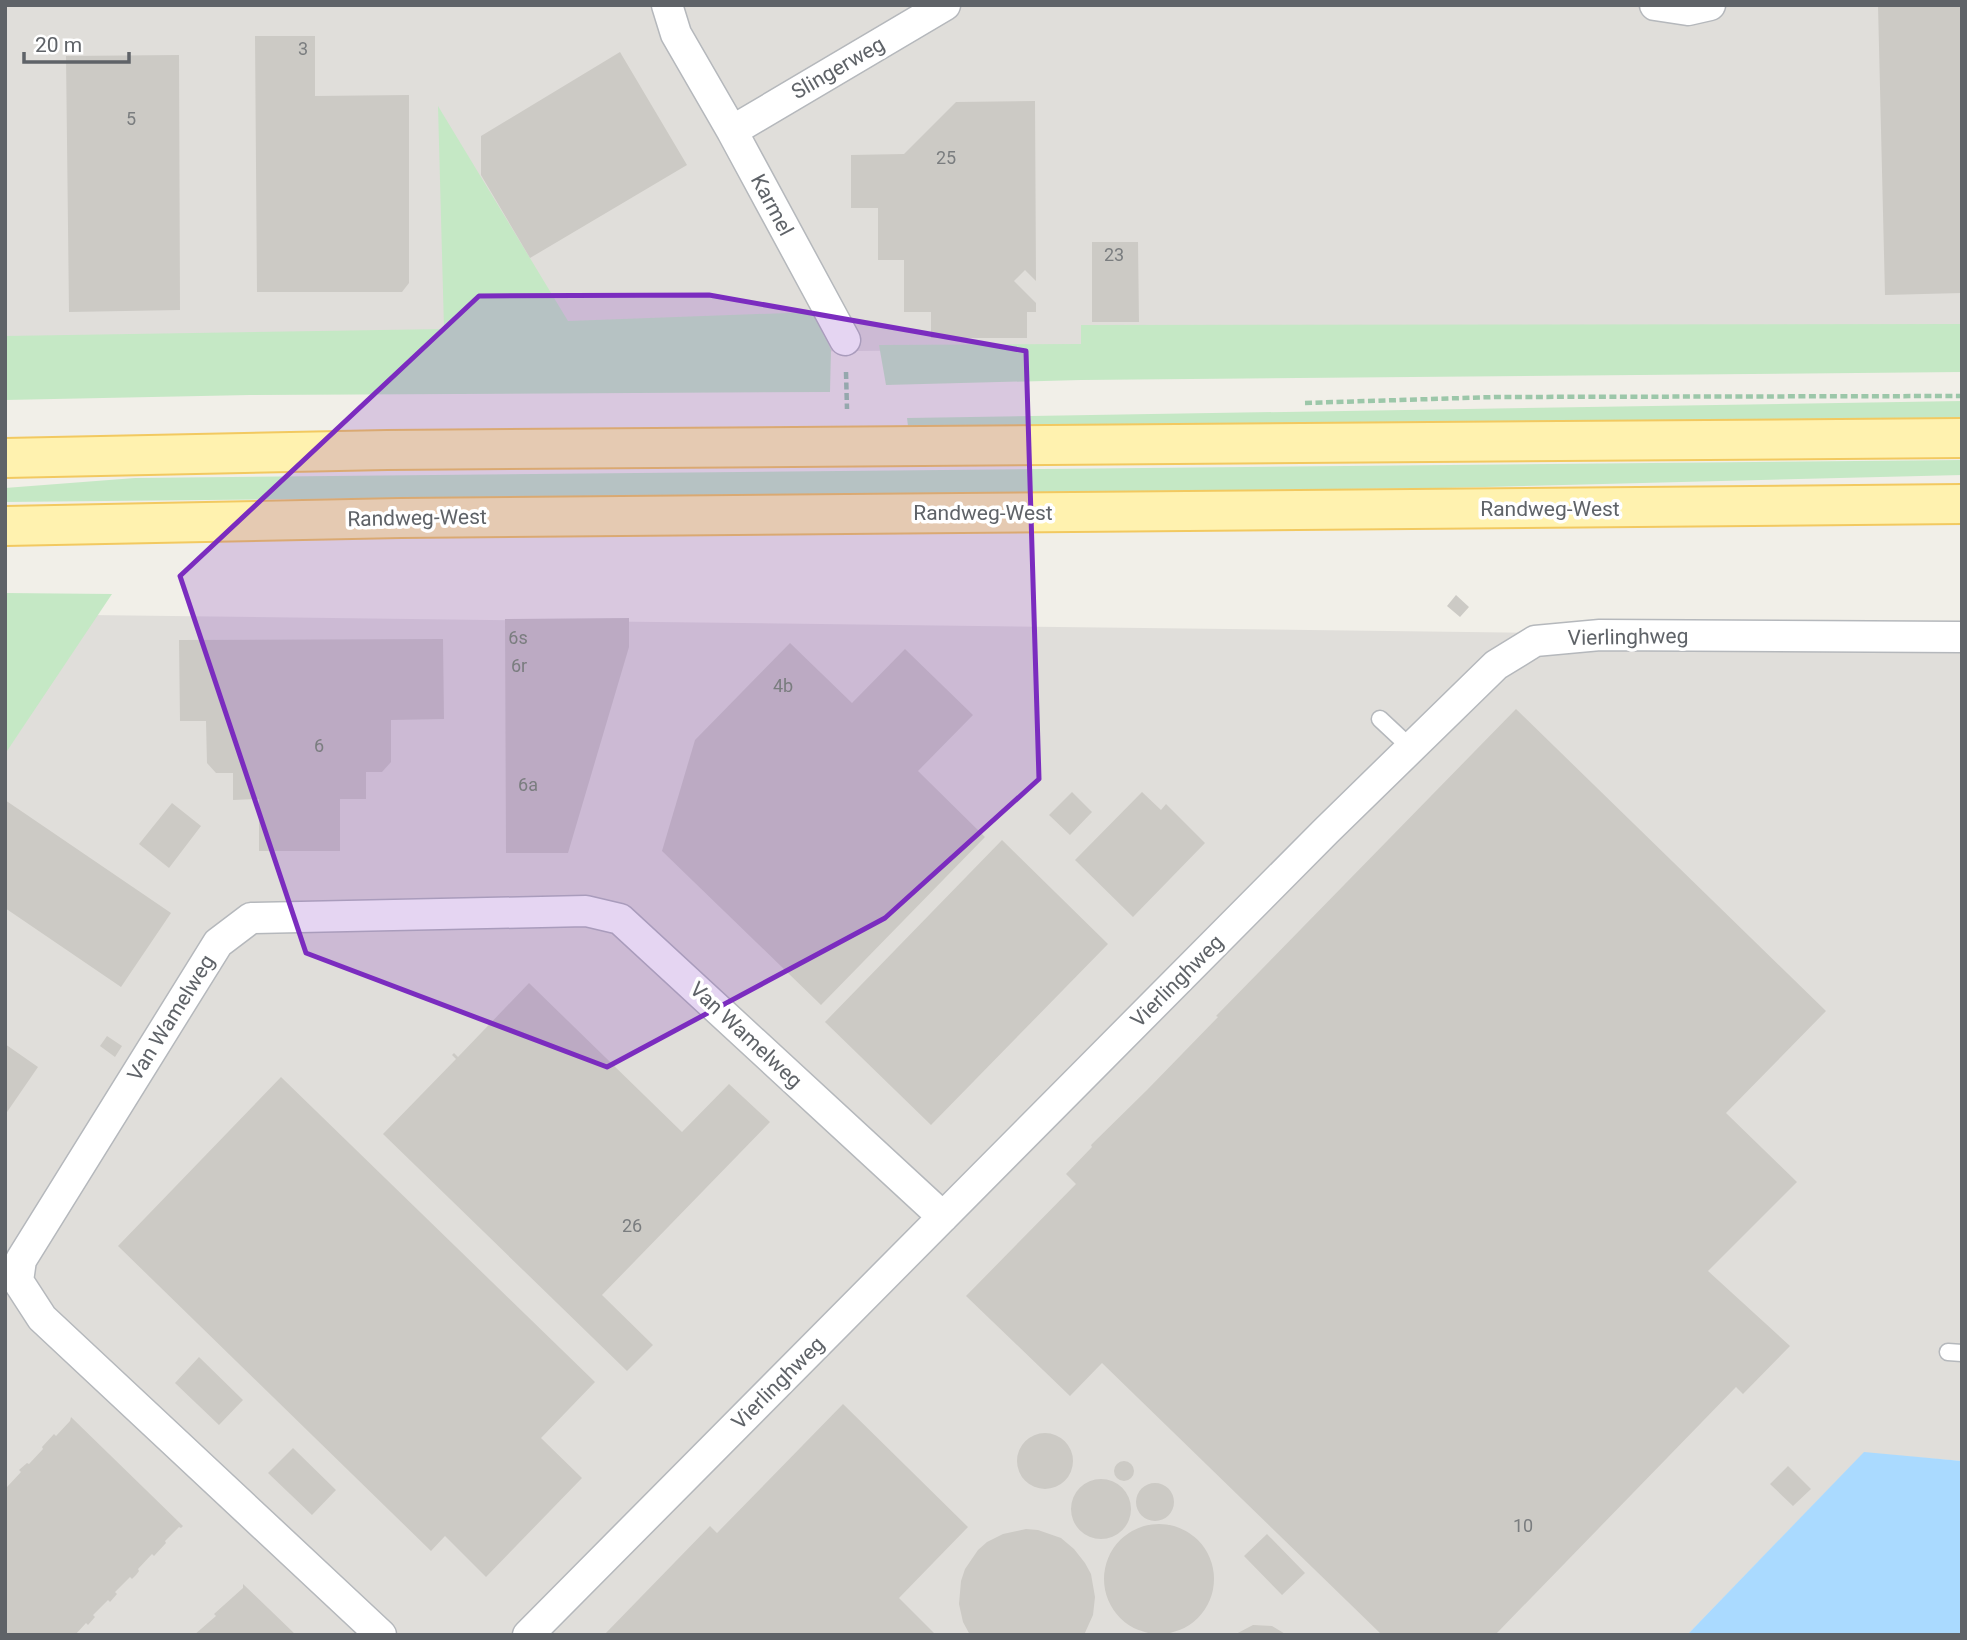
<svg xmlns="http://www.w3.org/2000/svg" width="1967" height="1640" viewBox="0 0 1967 1640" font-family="Roboto,sans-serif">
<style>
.industrial{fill:#e0deda}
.green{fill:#c5e8c5}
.water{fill:#aadaff}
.building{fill:#cccac5}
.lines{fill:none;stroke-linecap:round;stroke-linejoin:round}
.lane-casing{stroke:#b5b8bc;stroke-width:19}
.street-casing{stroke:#b5b8bc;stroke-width:33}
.primary-casing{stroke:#f2c960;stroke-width:42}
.path{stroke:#9cc7a9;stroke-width:4.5;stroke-dasharray:7 3.5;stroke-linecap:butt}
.lane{stroke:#fff;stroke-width:16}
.street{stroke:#fff;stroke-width:30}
.primary{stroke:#fff2af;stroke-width:38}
.marked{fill:#7b2cbf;fill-opacity:0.2;stroke:#7b2cbf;stroke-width:5;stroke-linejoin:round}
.labels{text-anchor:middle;stroke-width:7;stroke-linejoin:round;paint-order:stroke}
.number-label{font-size:18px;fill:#7a7d7f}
.street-label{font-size:21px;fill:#5f6368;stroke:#fff}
</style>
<rect width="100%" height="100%" fill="#f1efe8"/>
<path class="industrial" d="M 5,5 L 1962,5 L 1962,337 L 5,362 Z
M 5,614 L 1794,636 L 1962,623 L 1962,1461 L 1864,1453 L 1687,1635 L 5,1635 Z"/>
<path class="green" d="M 438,106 L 568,321 L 815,312 L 831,350 L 830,392 L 250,395 L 5,400 L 5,336 L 444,329 Z
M 1962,324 L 1962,372 L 1081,380 L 886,385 L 879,345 L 1081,344 L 1081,325 Z
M 1962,401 L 1962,428 L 910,442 L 907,418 Z
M 1962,460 L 1962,475 L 1443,488 L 5,502 L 5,488 L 135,478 Z
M 5,593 L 112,594 L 5,754 Z"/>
<path class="water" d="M 1864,1452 L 1962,1461 L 1962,1635 L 1687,1635 Z"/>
<path class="building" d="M 1878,5 L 1962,5 L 1962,293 L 1885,295 Z
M 255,36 L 315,36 L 315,96 L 409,95 L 409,283 L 402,292 L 257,292 Z
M 620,52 L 687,165 L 530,258 L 481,175 L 481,136 Z
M 179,55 L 180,310 L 69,312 L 66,56 Z
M 1035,101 L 1036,281 L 1025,270 L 1014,281 L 1036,303 L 1036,312 L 1027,312 L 1027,338 L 931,338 L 931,312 L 904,312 L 904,260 L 878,260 L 878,208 L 851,208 L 851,155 L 904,154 L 956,102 Z
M 1092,242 L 1138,242 L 1139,322 L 1092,322 Z
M 1456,595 L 1469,607 L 1460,617 L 1447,606 Z
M 629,618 L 629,647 L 568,853 L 506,853 L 505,619 Z
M 443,639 L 444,719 L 391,720 L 391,762 L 382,772 L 366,772 L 366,799 L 340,799 L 340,851 L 259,851 L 259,799 L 233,800 L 233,773 L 216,773 L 207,763 L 206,721 L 180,721 L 179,640 Z
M 790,643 L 852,703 L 905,649 L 973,715 L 918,771 L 985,837 L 821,1005 L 662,851 L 695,740 Z
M 1516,709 L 1826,1011 L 1726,1113 L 1797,1182 L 1708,1271 L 1790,1346 L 1743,1394 L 1736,1387 L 1495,1635 L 1382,1635 L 1102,1363 L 1070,1396 L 966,1296 L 1076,1184 L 1066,1174 L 1092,1147 L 1091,1145 L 1147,1090 L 1218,1017 L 1216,1016 Z
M 1072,792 L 1092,812 L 1070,835 L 1049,815 Z
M 1142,792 L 1161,810 L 1166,804 L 1205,843 L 1133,917 L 1075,860 Z
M 5,800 L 171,913 L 121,987 L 5,908 Z
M 172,803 L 201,826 L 169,868 L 139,844 Z
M 1002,840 L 1108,944 L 931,1125 L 825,1022 Z
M 529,983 L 682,1132 L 729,1084 L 770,1122 L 602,1295 L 653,1345 L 627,1371 L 383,1134 L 456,1059 L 452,1055 L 454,1053 L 458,1057 Z
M 107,1036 L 122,1046 L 115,1057 L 100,1046 Z
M 5,1044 L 38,1067 L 5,1115 Z
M 281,1077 L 595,1382 L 541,1438 L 582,1478 L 486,1577 L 445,1536 L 431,1551 L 118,1246 Z
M 199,1357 L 243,1400 L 219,1425 L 175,1383 Z
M 843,1404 L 968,1527 L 899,1598 L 936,1635 L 604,1635 L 710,1526 L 717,1533 L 720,1530 Z
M 71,1417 L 183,1526 L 181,1528 L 179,1527 L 165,1541 L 166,1543 L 154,1556 L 152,1554 L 138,1569 L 139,1571 L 136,1575 L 132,1579 L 130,1577 L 115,1592 L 117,1594 L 110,1602 L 108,1600 L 93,1615 L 95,1617 L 88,1625 L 86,1623 L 75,1635 L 5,1635 L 5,1486 L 7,1487 L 21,1472 L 19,1470 L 27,1463 L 29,1464 L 43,1449 L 42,1447 L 54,1434 L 56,1436 L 70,1421 Z
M1017 1461a28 28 0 1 1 56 0a28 28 0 1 1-56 0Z
M 293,1448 L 336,1490 L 312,1515 L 268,1473 Z
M1114 1471a10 10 0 1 1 20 0a10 10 0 1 1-20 0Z
M 1788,1466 L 1811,1489 L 1793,1506 L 1770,1484 Z
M1071 1509a30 30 0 1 1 60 0a30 30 0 1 1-60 0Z
M1136 1502a19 19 0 1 1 38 0a19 19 0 1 1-38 0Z
M1104 1579a55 55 0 1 1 110 0a55 55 0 1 1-110 0Z
M 1026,1529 L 1038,1530 L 1061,1538 L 1074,1549 L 1085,1563 L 1091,1574 L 1095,1597 L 1093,1615 L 1084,1635 L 970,1635 L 963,1622 L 959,1604 L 961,1581 L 965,1569 L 978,1550 L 987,1542 L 1003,1534 Z
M 1267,1534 L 1305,1573 L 1282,1595 L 1244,1556 Z
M 243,1584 L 296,1635 L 194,1635 L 216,1616 L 214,1614 L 243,1588 Z
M 1253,1625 L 1272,1626 L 1287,1635 L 1234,1635 Z"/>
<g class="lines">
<defs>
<path id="lane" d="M 1380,719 L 1411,748
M 1948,1352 L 1962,1353"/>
<path id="street" d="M 667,5 L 676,34 L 732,131 L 845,340
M 1655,5 L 1688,10 L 1710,5
M 732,131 L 945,5
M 381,1635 L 42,1318 L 18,1281 L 21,1260 L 218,943 L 251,918 L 586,911 L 620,919 L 943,1217
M 528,1635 L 1326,831 L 1496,665 L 1535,641 L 1600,635 L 1962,637"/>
<path id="primary" d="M 5,458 L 387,450 L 1962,438
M 5,526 L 401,518 L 1962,504"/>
</defs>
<use href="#lane" class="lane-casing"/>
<use href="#street" class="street-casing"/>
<use href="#primary" class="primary-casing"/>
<path class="path" d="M 846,372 L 847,409
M 1305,403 L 1495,397 L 1962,396"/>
<use href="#lane" class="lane"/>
<use href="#street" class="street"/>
<use href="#primary" class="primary"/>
</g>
<path class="marked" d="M 709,295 L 1026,351 L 1039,779 L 885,918 L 607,1067 L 306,953 L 180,576 L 479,296 Z"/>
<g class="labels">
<g class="number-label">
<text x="303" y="55">3</text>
<text x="131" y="125">5</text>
<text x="946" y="164">25</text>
<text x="1114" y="261">23</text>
<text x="518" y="644">6s</text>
<text x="519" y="672">6r</text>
<text x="783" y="692">4b</text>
<text x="319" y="752">6</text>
<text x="528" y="791">6a</text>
<text x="632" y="1232">26</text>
<text x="1523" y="1532">10</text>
</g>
<g class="street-label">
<text transform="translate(838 68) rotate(-30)" y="7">Slingerweg</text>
<text transform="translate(772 205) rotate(62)" y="7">Karmel</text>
<text x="1550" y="516">Randweg-West</text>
<text x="983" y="520">Randweg-West</text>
<text transform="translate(417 518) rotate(-1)" y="7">Randweg-West</text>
<text transform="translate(1628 637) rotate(-1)" y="7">Vierlinghweg</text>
<text transform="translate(1177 981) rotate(-45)" y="7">Vierlinghweg</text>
<text transform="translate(171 1018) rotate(-58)" y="7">Van Wamelweg</text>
<text transform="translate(746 1035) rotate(43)" y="7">Van Wamelweg</text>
<text transform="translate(778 1383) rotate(-45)" y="7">Vierlinghweg</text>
</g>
</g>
<rect width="1967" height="1640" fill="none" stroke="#5f6368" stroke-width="14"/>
<path d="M24 52v10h105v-10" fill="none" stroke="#5f6368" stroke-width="3.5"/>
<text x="35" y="52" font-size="21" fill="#5f6368" stroke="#ffffff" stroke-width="5" paint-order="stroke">20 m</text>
</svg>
